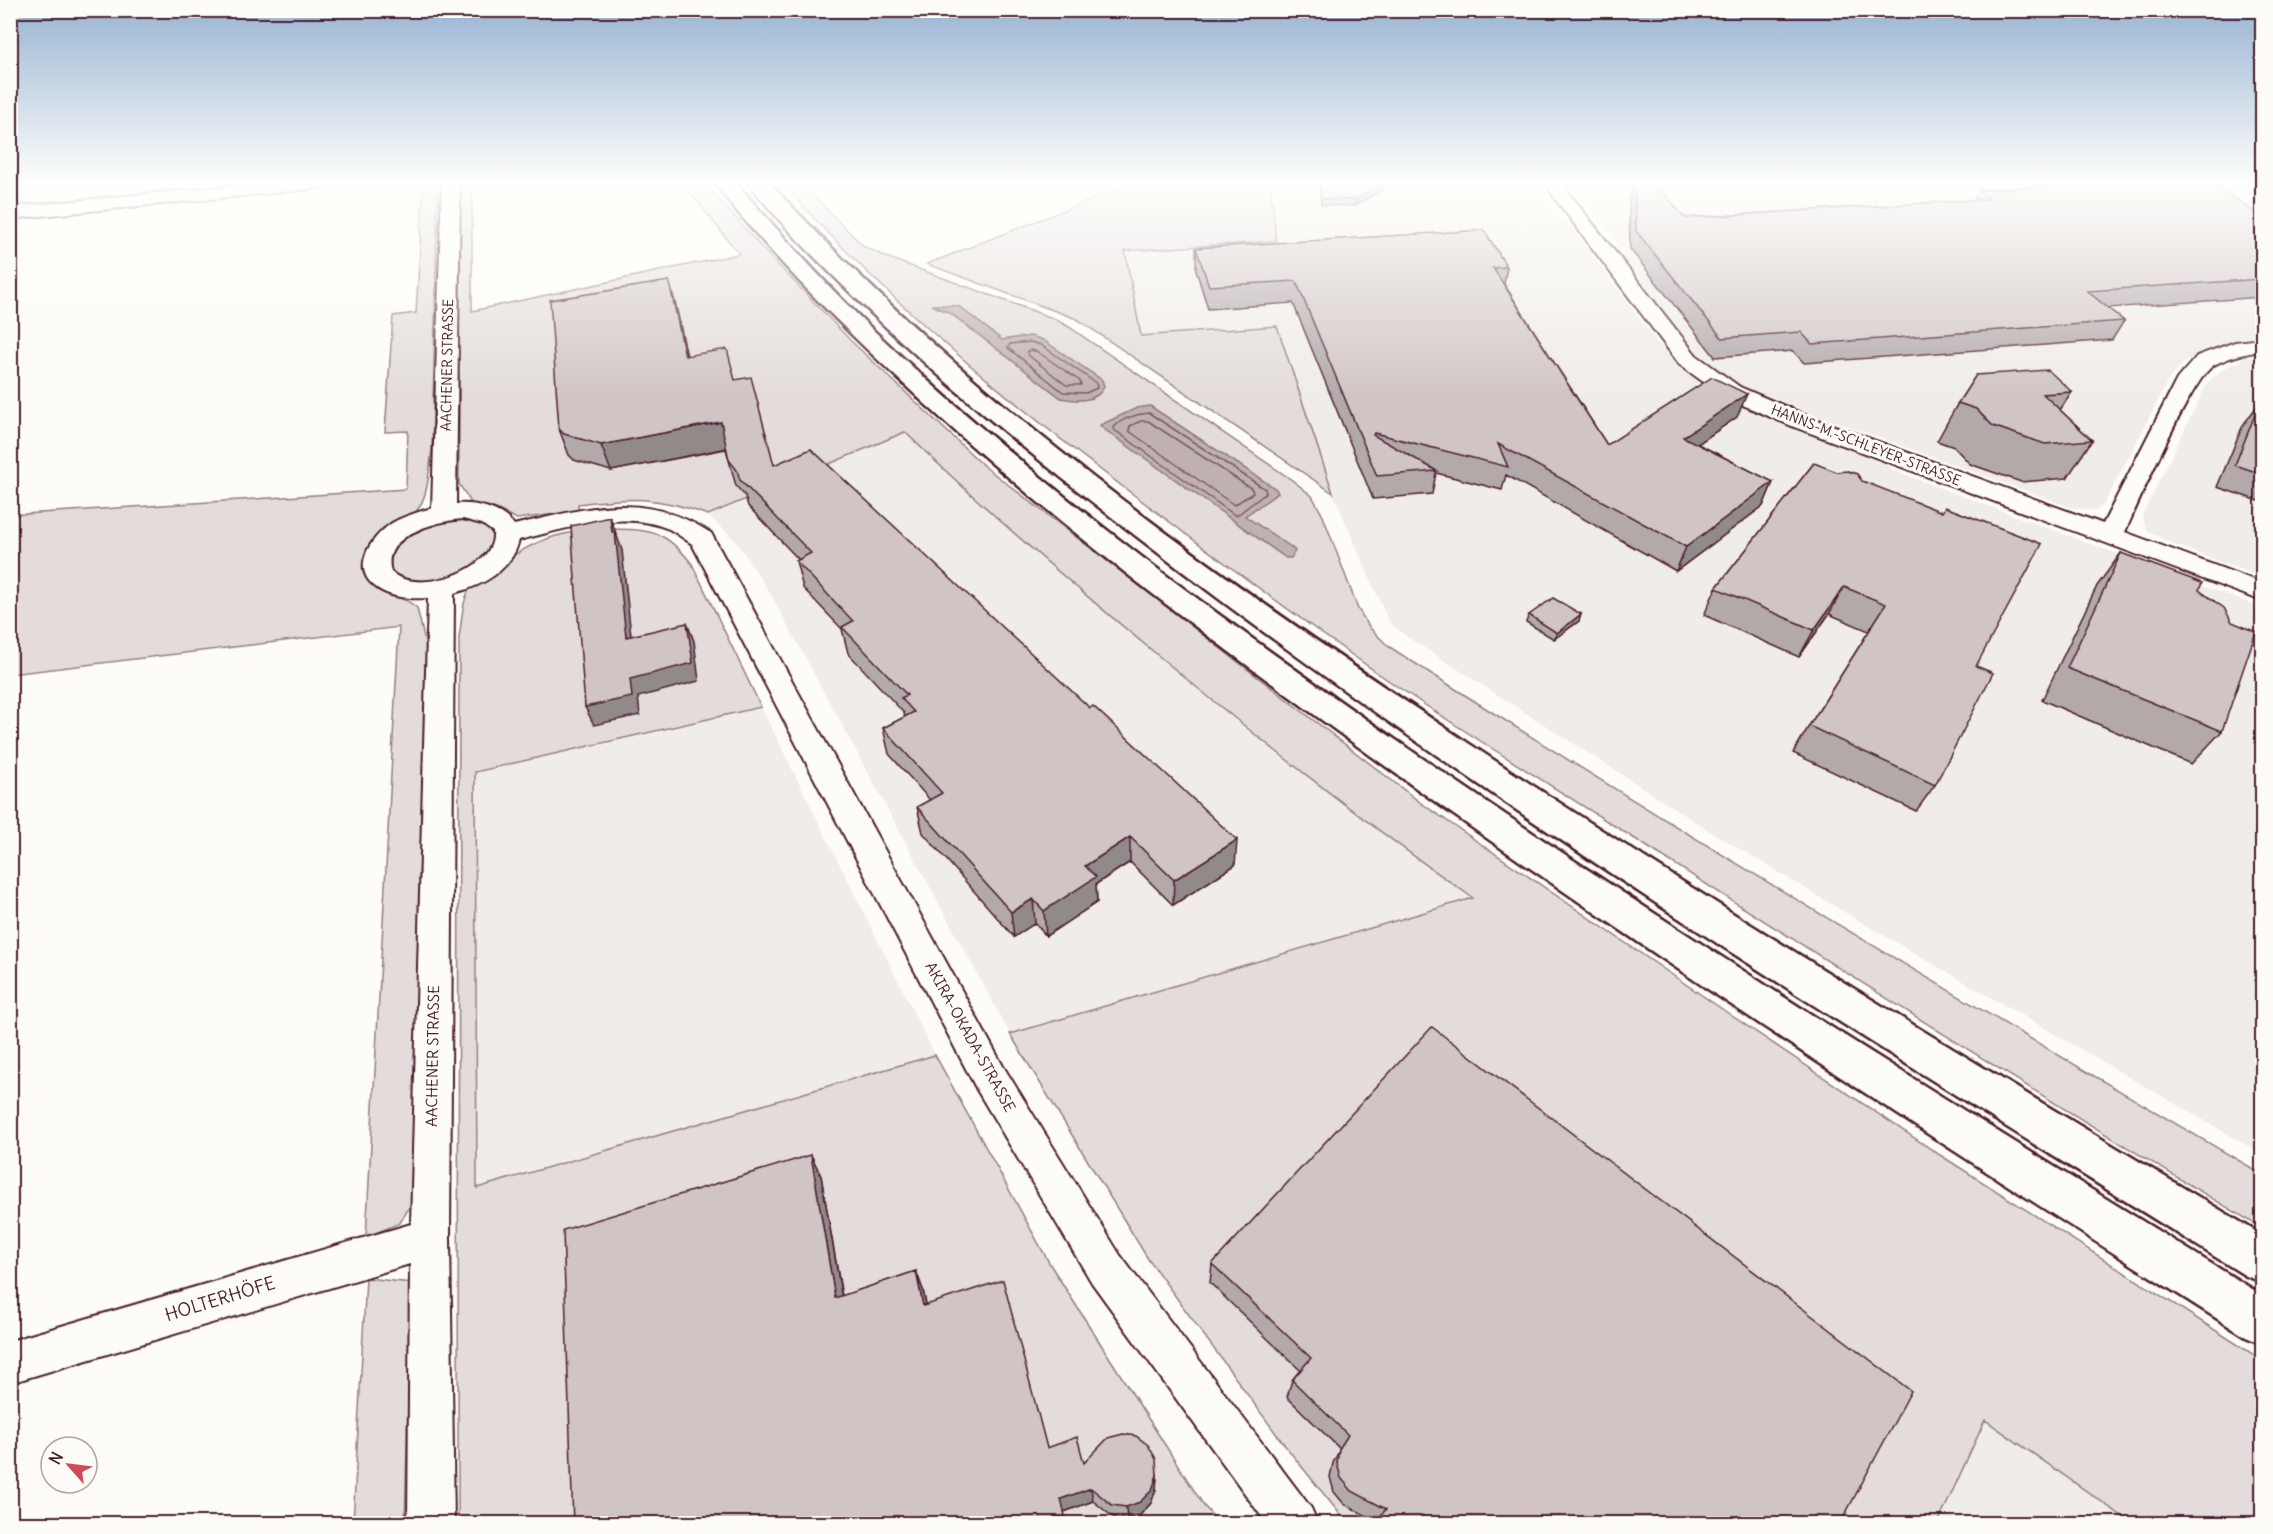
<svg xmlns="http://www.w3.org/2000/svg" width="2273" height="1534" viewBox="0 0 2273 1534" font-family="Delius,sans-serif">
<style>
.built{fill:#f0ece8}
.green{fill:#e3dcda;stroke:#967e82;stroke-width:1.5;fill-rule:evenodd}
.water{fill:#c0b1b1;stroke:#91777b;stroke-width:1.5}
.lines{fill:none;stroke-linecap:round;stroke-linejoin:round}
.shore{stroke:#795961;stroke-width:1.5}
.minor-casing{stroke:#4a1f2b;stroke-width:4}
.highway-casing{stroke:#4a1f2b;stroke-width:5}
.minor{fill:#fdfcf7;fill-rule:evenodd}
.highway{fill:#fdfcf7;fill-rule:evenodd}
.wall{fill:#b3a9a9;stroke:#4a1f2b;stroke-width:1.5}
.shaded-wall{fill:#928a89;stroke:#4a1f2b;stroke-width:1.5}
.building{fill:#d0c5c4;stroke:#4a1f2b;stroke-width:1.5}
.labels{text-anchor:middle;stroke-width:6;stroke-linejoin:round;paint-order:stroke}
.far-street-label{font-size:14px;fill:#4a1f2b;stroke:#fdfcf7}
.street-label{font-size:15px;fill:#4a1f2b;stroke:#fdfcf7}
.near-street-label{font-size:18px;fill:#4a1f2b;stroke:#fdfcf7}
</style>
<rect width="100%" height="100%" fill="#fdfcf7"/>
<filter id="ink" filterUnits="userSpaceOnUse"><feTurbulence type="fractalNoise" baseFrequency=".0167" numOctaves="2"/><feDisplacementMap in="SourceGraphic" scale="12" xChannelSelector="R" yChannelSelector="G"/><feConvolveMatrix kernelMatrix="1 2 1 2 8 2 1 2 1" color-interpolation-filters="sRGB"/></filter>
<g filter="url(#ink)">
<path class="built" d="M 1270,181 L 1536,181 L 1540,192 L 1560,220 L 1569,224 L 1657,342 L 1679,365 L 1707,388 L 1744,408 L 1787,427 L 1887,463 L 1892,470 L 2262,608 L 2262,1154 L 1873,929 L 1710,831 L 1406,636 L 1389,622 L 1333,493 L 1277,326 L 1142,337 L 1125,251 L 1276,241 Z
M 1573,181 L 2262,181 L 2262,337 L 2237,339 L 2207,349 L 2185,362 L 2169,379 L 2104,504 L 2095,511 L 2070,507 L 1834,421 L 1822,421 L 1745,389 L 1715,369 L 1693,350 L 1621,258 L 1624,253 L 1577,191 Z
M 2262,354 L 2262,577 L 2172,544 L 2147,530 L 2142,516 L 2208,382 L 2223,369 L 2247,356 Z
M 905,431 L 1072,585 L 1262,742 L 1409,853 L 1474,899 L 1010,1034 L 769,591 L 736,541 L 708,515 Z
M 761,707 L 935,1055 L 477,1189 L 475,771 Z
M 1985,1419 L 2132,1523 L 1938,1524 Z"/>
<path class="green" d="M 424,181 L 438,181 L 432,450 C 429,468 429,494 418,509 C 404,529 345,550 369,582 C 381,597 403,594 417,608 L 428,654 L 415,1198 L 400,1223 L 366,1237 L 399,627 L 11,674 L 10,515 L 406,489 L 408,431 L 385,432 L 393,316 L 416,313 Z
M 459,181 L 472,181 L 472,311 L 739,254 L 681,181 L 703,181 L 762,248 L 851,341 L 984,466 L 1421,803 L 1738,1020 L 1940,1155 L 2262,1360 L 2262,1523 L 2132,1523 L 1985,1420 L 1938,1523 L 1347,1523 L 1286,1447 L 1148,1259 L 1010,1034 L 1473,898 C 1365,823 1261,741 1160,657 C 1072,585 986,511 905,432 L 708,515 C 658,496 630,497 578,504 L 578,511 L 517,519 L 496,509 L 472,504 L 459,484 Z
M 780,181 L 799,181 L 863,246 L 886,257 L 1055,319 L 1069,327 L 1292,480 L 1312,496 L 1323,516 L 1358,609 L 1370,628 L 1388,646 C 1674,830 1968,1003 2262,1174 L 2262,1228 C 2041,1098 1826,960 1610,823 C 1533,774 1454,726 1379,674 C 1302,620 1225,564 1150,507 C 1018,409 890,305 780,181 ZM 932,305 L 958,306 L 1002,340 L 1021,337 L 1004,354 L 950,313 Z
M 1139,181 L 1270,181 L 1276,241 L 1125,251 L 1141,336 L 1277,326 L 1333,493 L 1077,319 L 927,264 Z
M 442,517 L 480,518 L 500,537 L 480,567 L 429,585 L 391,577 L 386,552 L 396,539 Z
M 613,529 C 653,530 666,531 692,564 L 761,707 L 475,772 L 477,1188 L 935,1055 L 1051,1266 L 1204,1506 L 1219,1523 L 458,1524 L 459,637 C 462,623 461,606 468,592 C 473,582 484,576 492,570 C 534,539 561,530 613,529 Z
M 366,1278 L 411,1283 L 405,1523 L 353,1524 Z"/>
<path class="water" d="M 932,305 L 958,306 L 1002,340 L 1031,336 L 1043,340 L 1102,380 L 1104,386 C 1098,403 1075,401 1061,398 L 950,313 Z
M 1150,406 L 1276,489 L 1278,493 L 1245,516 L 1291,547 L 1295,551 L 1291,558 L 1286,558 L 1101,427 L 1100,425 L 1137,408 Z"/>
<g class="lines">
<path class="shore" d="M 1031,342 L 1041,345 L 1096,383 L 1097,388 L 1086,393 L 1063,392 L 1008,348 L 1010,344 Z
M 1031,350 L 1038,352 L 1080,381 L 1081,385 L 1066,385 L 1028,355 L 1027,351 Z
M 1149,413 L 1265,489 L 1266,493 L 1236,516 L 1113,429 C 1119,419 1137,414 1149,413 Z
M 1141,421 L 1148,421 L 1252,489 L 1253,493 L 1234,505 L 1129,431 L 1130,426 Z"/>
<defs>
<path id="minor" d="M 285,181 L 350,181 L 347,185 L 341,186 L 10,219 L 10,207 Z
M 442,181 L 460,181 L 456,504 C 476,502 502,509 514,525 C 587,508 642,489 711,533 L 1003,1066 L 1120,1255 L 1311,1508 L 1318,1524 L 1267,1524 L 1092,1283 L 977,1090 L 692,544 C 684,539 677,533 669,529 C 621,509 566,529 519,540 C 512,570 482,586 454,593 L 450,1238 L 454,1524 L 408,1524 L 410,1264 L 10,1383 L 10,1341 L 411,1224 L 428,598 C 411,599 391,598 377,588 C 349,569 371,537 392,523 C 404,516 418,512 432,508 ZM 463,519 L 482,524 L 493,532 C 497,571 417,596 391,572 C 380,535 437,521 463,519 Z
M 1545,181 L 1563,181 L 1568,192 L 1696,355 L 1740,387 L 1810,417 L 2103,524 L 2177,379 L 2197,356 L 2235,342 L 2262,339 L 2262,351 C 2247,353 2228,357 2214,365 C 2191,379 2139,502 2125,532 L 2262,583 L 2262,601 L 1794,427 L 1724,397 L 1680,365 L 1554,197 Z"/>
<path id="highway" d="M 713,181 L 734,181 C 778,231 822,281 870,327 C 1038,488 1228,624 1419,756 C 1694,945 1978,1120 2262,1295 L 2262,1344 L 2246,1337 C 1922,1132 1598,924 1289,696 C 1151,595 1015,490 891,372 C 828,313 766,250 713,181 Z
M 747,181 L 768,181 C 967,399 1211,572 1456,735 C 1719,910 1991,1073 2262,1235 L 2262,1282 L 2246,1276 C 1881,1049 1513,823 1170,562 C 1064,481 958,398 862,304 C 822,265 781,225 747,181 Z"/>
</defs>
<use href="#minor" class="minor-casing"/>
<use href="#highway" class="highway-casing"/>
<use href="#minor" class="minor"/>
<use href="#highway" class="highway"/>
</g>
<path class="wall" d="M 1319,181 L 1396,181 L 1354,206 L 1321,205 Z
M 2074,181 L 2208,181 L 2262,217 L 2262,297 L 2107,308 L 2124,321 L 2112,340 L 1804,363 L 1793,351 L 1715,357 L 1630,249 L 1629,200 L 1634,183 L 1685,218 L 1974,200 L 1979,190 L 2078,184 Z
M 1196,248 L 1507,267 L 1504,284 L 1607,445 L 1737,417 L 1698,444 L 1773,482 L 1763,506 L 1676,571 L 1506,475 L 1502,490 L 1436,473 L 1432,494 L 1373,499 L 1293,303 L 1208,309 L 1196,270 Z
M 669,281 L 676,306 L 687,356 L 735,380 L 774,465 L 1235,865 L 1173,905 L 1130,862 L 1096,884 L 1097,902 L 1046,936 L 1035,923 L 1014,937 L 923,833 L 917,807 L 930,800 L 889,754 L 883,728 L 905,717 L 904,713 L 848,653 L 842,629 L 803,588 L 796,561 L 799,560 L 748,506 L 745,496 L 736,486 L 726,449 L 611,471 L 574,460 L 569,455 L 559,429 Z
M 1976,375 L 2072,392 L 2060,410 L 2092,440 L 2067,478 L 2021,482 L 1970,464 L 1954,447 L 1937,441 L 1958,403 Z
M 2260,402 L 2262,403 L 2262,497 L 2259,501 L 2217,487 L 2243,425 Z
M 1814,463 L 1976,666 L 1935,785 L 1916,811 L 1793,753 L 1809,726 L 1869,631 L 1829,614 L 1799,657 L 1704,615 L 1716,588 Z
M 2121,553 L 2199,590 L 2222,731 L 2191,764 L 2042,700 L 2097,586 Z
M 1581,614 L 1579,621 L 1554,639 L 1526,622 L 1529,615 Z
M 811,1155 L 821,1176 L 842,1296 L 916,1271 L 923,1290 L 926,1305 L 1047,1448 L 1084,1463 L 1157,1475 L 1156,1489 L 1151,1503 L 1140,1515 L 1127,1519 L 1113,1517 L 1093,1501 L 1064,1512 L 573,1524 Z
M 1212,1264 L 1840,1524 L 1376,1524 L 1377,1521 L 1344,1504 L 1334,1492 L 1330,1477 L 1333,1463 L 1340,1449 L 1287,1397 L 1292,1380 L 1300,1370 L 1210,1283 Z"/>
<path class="shaded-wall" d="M 1387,181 L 1396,181 L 1354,206 L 1355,200 Z
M 669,281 L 676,306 L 692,382 L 685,356 Z
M 1747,394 L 1737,417 L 1674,460 L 1683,437 Z
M 721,422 L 728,448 L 611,471 L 601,445 Z
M 1773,482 L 1763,506 L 1676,571 L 1686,547 Z
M 610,517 L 622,550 L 633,655 L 626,637 Z
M 1844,587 L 1829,614 L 1799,657 L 1814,630 Z
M 1581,614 L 1579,621 L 1554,639 L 1557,633 Z
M 687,623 L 694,641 L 699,681 L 638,697 L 640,715 L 594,725 L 585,707 L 630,679 Z
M 1130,837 L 1130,862 L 1096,884 L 1097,902 L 1046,936 L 1044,911 L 1085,866 Z
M 1237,840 L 1235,865 L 1173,905 L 1174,880 Z
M 1033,899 L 1035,923 L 1014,937 L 1011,912 Z
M 811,1155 L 821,1176 L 845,1316 L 835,1298 Z
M 916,1271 L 923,1290 L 930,1324 L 923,1306 Z
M 1157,1475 L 1156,1489 L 1151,1503 L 1140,1515 L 1127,1519 L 1126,1507 Z
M 1091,1488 L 1093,1501 L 1064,1512 L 1061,1499 Z
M 601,1515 L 614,1524 L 577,1524 Z"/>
<path class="building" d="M 1320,181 L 1387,181 L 1355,200 L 1321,199 Z
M 1653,181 L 1685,218 L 1989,199 L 1979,190 L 2110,182 L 2108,181 L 2208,181 L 2262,217 L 2262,279 L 2087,291 L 2124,321 L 1812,344 L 1801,332 L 1722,338 L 1636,231 L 1634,183 Z
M 1484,230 L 1507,267 L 1493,268 L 1607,445 L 1712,377 L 1747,394 L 1683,437 L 1773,482 L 1686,547 L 1498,444 L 1508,467 L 1374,433 L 1373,435 L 1437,471 L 1377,476 L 1296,281 L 1209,286 L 1196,248 Z
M 669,281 L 685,356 L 727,349 L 735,380 L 751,377 L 774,465 L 811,449 L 1090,708 L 1093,706 L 1237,840 L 1174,880 L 1130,837 L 1085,866 L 1096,877 L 1044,911 L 1033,899 L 1011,912 L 917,807 L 942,793 L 883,728 L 914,712 L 901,698 L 907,695 L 842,627 L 853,621 L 796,561 L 811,553 L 740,480 L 737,470 L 729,460 L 721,422 L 601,445 L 564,434 L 559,429 L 550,300 Z
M 2048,370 L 2072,392 L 2043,394 L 2092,440 L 2045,444 L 1993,426 L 1976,409 L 1958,403 L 1976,375 Z
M 2260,402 L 2262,403 L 2262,474 L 2235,465 Z
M 1814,463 L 1837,472 L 1848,471 L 1857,474 L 1862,481 L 1942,512 L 1945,507 L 2042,544 L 1976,666 L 1993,673 L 1935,785 L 1809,726 L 1886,604 L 1844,587 L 1814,630 L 1716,588 Z
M 610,517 L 612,532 L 615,532 L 626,637 L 687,623 L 693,663 L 630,679 L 632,697 L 585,707 L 571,526 Z
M 2121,553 L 2202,583 L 2199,590 L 2224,608 L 2232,622 L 2256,632 L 2222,731 L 2067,668 Z
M 1553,598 L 1581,614 L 1557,633 L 1529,615 Z
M 1432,1027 L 1911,1391 L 1840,1524 L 1387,1524 L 1380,1517 L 1386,1509 L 1352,1491 L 1341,1478 L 1337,1463 L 1339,1449 L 1348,1435 L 1292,1380 L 1311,1358 L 1212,1264 Z
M 811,1155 L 835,1298 L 916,1271 L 923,1306 L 1003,1280 L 1047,1448 L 1077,1437 L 1084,1463 L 1108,1438 L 1123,1434 L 1136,1436 L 1148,1445 L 1156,1459 L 1157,1475 L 1152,1490 L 1140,1502 L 1126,1507 L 1112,1505 L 1091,1488 L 1061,1499 L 1067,1524 L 602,1524 L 601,1515 L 577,1524 L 573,1524 L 563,1230 Z"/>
</g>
<linearGradient id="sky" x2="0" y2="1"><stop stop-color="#98b3d2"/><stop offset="0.46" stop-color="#fefefb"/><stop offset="1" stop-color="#fefefb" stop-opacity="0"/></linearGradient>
<rect width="2273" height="396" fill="url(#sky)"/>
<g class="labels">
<g class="far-street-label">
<text transform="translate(447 365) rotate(-89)" y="5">AACHENER STRASSE</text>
<text transform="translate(1866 445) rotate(21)" y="5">HANNS-M.-SCHLEYER-STRASSE</text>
</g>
<g class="street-label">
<text transform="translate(970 1037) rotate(61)" y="5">AKIRA-OKADA-STRASSE</text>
<text transform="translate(433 1056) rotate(-89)" y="5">AACHENER STRASSE</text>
</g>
<g class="near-street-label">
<text transform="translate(220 1299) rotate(-17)" y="6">HOLTERHÖFE</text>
</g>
</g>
<rect width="2273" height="1534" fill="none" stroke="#fdfcf7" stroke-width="36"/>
<rect x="18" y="18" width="2237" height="1498" fill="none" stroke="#4a1f2b" stroke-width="2" filter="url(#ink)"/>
<g transform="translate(69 1465) rotate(298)"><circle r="28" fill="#fdfcf7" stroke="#b5a4a5" stroke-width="1.5"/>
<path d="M0-4.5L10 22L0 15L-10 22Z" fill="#d1495b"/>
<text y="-9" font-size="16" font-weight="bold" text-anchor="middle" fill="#4a1f2b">N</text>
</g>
</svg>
